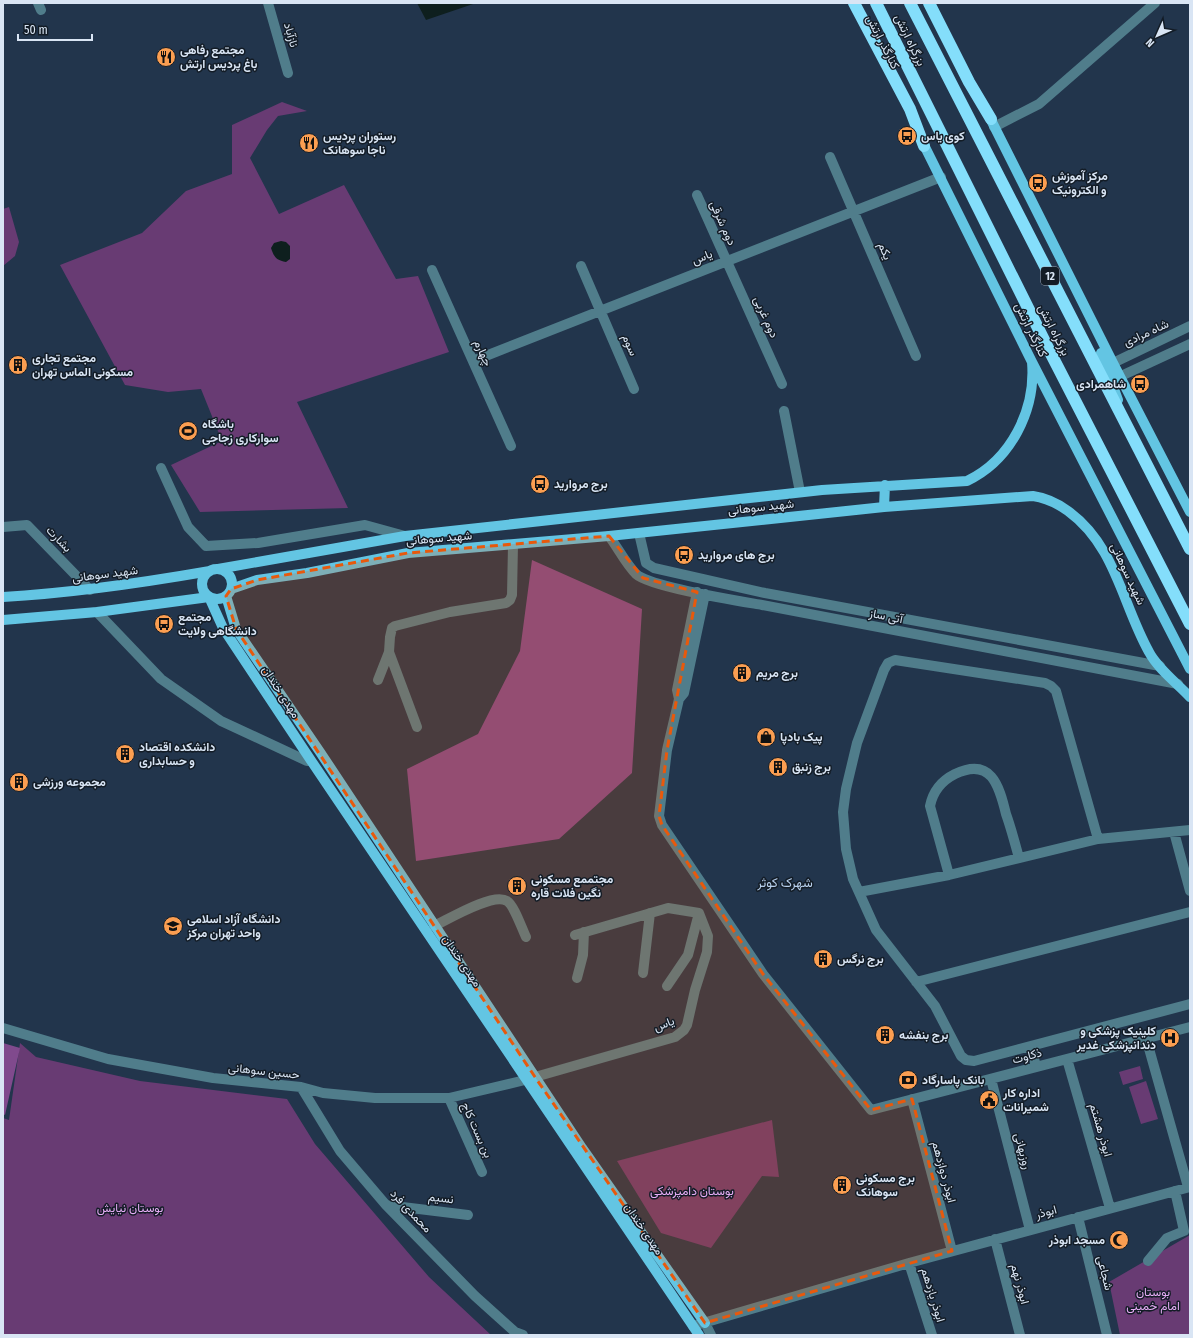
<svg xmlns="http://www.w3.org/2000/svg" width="1193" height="1338" viewBox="0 0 1193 1338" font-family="'Fira Sans Condensed',Vazirmatn,sans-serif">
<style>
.green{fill:#683b73}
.forest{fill:#804a8d}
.water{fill:#0e1f1e}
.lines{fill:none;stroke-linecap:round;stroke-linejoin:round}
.minor{stroke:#507d8b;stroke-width:10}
.major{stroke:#63c5e3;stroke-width:10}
.highway{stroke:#84defb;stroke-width:12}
.marked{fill:#e8590c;fill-opacity:0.2;stroke:#e8590c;stroke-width:3;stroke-dasharray:8 5;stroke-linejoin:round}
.labels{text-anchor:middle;stroke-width:3;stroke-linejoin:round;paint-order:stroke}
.shield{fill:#131c26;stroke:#9ea9b6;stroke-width:1}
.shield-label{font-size:11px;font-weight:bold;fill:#d9e5f4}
.street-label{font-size:12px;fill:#d9e5f4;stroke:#131c26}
.poi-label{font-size:12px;font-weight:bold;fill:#d9e5f4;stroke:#131c26;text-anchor:start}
.park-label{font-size:12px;fill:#e9aef8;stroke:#131c26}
.neighbourhood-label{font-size:13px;fill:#b7cfec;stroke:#131c26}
</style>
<rect width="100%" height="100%" fill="#22354c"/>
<path class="green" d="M 282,102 L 307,111 L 278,116 L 267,130 L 250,158 L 279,214 L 344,185 L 396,279 L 418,276 L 449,352 L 297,402 L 348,508 L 200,512 L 171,465 L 222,441 L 201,389 L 168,392 L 125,385 L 60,265 L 142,233 L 186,191 L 232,174 L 232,125 Z
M 9,207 L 19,242 L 15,256 L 3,266 L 3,209 Z
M 20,1043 L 36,1057 L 140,1081 L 287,1099 L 315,1144 L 429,1277 L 491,1335 L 3,1335 L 3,1118 L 9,1120 Z
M 1140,1066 L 1143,1079 L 1123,1085 L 1119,1072 Z
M 1146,1081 L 1158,1119 L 1141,1124 L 1129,1087 Z
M 772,1120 L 779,1177 L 762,1176 L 711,1248 L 661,1233 L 617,1161 Z
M 1190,1235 L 1190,1335 L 1120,1335 L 1109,1282 Z"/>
<path class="forest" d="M 532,560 L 642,609 L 632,773 L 559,839 L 416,861 L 407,769 L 478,734 L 520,651 Z
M 3,1043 L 20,1048 L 5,1115 L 3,1114 Z"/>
<path class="water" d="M 417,3 L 476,3 L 426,20 Z
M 281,241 L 286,242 L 290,246 L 290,259 L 286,262 C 276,260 274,257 271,248 L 274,243 Z"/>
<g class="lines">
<path class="minor" d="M 38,3 L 41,10
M 268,3 L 288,73
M 994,127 L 1039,104 L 1155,3
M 830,157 L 916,356
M 697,195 L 782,384
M 581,266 L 634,389
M 432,270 L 511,446
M 473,361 L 941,177
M 1113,363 L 1190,326
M 1121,376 L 1190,344
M 784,411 L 800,492
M 161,468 L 188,527 L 206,546 L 258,543 L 365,525 L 405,536
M 3,527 L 27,525 L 90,590
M 639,533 L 646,563 L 654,568 L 765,593 L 1160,666
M 609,536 C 618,548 626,564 636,574 C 650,587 739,601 762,605 L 1178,684
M 705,594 L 684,693 L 679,699 L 667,750 L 659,816 L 662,825 L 763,974 L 871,1110 L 1190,1027
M 97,612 L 161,679 L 221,721 L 307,761
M 378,680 L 389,652
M 679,699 L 677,690 L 697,592
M 417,727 L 389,652 L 390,637 L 392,628 L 395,626 L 450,612 L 506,603 L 510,600 L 512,595 L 513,545
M 1174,832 L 1190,891
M 1098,839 L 1056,691 L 1051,686 L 1045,683 L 895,660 L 888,663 L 884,670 L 857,743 L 846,789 L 843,812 L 846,849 L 853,879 L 876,930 L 935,1006 L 961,1056 L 966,1060 L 974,1061 L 1190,1004
M 949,875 L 930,806 C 933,791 941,781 955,774 C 991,757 999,785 1006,814 C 1011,828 1015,843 1019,858
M 859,892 L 949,875 L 1098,839 L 1190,830
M 434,926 C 449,919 493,892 507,901 C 514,905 522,929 526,937
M 575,935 L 668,908 L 699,913
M 643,973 L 650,913
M 577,978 L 583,955 L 584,932
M 916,982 L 1190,912
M 667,986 L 688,955 L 699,913
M 3,1028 L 108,1059 L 213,1078 L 301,1087 L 323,1093 L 375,1098 L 449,1098 L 525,1080
M 1146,1038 L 1188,1187
M 1031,1046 L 1036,1067
M 1067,1059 L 1110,1208
M 535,1077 L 675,1037 L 684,1030 L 687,1025 L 695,990 L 707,952 L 708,936 L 699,913
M 991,1079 L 1030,1230
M 301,1087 L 340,1151 L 386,1205 L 475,1296 L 515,1332 L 523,1335
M 449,1098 L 482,1172
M 912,1099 L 952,1251
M 386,1205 L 468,1215
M 1078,1217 L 1107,1335
M 995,1239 L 1020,1335
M 1148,1261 L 1167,1238 L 1184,1231 L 1175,1191
M 909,1263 L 932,1335
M 705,1323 L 711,1335
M 693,1326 L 909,1263 L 1190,1187"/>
<path class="major" d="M 987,112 L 1113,363 L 1190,512
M 921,139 L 1032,362 L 1190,669
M 1101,353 L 1118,400
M 884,507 L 885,485
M202 584a15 15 0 1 1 30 0a15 15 0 1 1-30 0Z
M 218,569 L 405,536 L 822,490 L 967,481 C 1011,460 1036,410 1032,362
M 231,589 L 257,580 L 307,573 L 408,553 L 609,536 L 884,507 L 1033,496 C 1047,498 1057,503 1068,511 C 1116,546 1122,604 1149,652 C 1158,669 1177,683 1190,697
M 226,596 L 236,629 L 320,752 L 582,1148 L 705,1323
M 3,597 C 73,593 141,583 210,571
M 3,620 L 97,612 L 209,597 L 223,628 L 312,762 L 699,1335"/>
<path class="highway" d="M 854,3 L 910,109 L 924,146
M 876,3 L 1048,348 L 1190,624
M 910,3 L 1190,549
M 929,3 L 969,82 L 991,119"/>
</g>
<path class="marked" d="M 609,536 L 643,578 L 697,592 L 667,750 L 659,816 L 662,825 L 763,974 L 871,1110 L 912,1099 L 952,1251 L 705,1323 L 535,1077 L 236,629 L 226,596 L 231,589 L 257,580 L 408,553 Z"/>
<defs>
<symbol id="restaurant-disc" viewBox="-11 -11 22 22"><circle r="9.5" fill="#fb9e51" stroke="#131c26"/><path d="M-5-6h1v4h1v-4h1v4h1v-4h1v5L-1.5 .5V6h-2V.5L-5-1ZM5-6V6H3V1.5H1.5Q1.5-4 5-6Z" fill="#111"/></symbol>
<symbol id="bus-disc" viewBox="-11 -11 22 22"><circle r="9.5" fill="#fb9e51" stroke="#131c26"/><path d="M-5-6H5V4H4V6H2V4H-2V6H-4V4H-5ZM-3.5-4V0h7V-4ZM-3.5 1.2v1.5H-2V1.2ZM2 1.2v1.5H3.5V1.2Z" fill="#111"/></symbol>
<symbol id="building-disc" viewBox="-11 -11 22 22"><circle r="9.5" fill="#fb9e51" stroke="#131c26"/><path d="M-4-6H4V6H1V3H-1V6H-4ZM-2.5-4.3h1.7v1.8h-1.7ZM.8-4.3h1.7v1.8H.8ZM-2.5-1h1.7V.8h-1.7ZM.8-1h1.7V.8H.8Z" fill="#111"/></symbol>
<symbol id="stadium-disc" viewBox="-11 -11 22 22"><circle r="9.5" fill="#fb9e51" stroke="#131c26"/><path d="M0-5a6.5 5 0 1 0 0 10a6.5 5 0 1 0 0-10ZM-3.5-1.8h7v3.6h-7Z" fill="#111"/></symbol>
<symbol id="shop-disc" viewBox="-11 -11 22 22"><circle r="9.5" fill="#fb9e51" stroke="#131c26"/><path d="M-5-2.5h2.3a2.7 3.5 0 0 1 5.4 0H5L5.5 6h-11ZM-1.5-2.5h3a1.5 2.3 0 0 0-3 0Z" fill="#111"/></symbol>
<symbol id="university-disc" viewBox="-11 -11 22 22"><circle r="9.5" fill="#fb9e51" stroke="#131c26"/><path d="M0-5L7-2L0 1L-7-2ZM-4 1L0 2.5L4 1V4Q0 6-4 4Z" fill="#111"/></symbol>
<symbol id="hospital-disc" viewBox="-11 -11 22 22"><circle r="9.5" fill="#fb9e51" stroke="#131c26"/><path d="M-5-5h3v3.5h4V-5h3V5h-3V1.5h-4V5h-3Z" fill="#111"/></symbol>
<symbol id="bank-disc" viewBox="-11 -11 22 22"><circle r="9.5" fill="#fb9e51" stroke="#131c26"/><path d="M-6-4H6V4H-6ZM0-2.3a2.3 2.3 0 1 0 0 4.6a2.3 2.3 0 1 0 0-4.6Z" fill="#111"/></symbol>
<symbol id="civic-disc" viewBox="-11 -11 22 22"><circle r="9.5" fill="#fb9e51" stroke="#131c26"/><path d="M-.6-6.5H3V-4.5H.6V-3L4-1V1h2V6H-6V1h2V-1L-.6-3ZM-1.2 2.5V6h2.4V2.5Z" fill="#111"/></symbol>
<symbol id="mosque-disc" viewBox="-11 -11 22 22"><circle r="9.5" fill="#fb9e51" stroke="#131c26"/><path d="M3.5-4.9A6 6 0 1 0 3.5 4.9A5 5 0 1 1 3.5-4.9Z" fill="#111"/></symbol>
</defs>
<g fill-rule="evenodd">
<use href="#restaurant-disc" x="155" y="46" width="22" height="22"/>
<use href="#bus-disc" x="896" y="125" width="22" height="22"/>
<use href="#restaurant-disc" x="298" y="132" width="22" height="22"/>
<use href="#bus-disc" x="1027" y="172" width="22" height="22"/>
<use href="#building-disc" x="7" y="354" width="22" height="22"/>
<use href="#bus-disc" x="1129" y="373" width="22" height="22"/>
<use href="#stadium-disc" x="177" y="420" width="22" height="22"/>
<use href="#bus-disc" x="529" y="473" width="22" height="22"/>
<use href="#bus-disc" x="673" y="544" width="22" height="22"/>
<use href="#bus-disc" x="153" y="613" width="22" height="22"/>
<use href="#building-disc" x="731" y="662" width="22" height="22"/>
<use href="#shop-disc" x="755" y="726" width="22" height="22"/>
<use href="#building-disc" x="114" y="743" width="22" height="22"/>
<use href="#building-disc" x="767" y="756" width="22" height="22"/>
<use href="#building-disc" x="8" y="771" width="22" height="22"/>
<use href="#building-disc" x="506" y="875" width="22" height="22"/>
<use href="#university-disc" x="162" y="915" width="22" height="22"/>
<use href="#building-disc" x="812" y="948" width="22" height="22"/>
<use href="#building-disc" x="874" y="1024" width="22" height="22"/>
<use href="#hospital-disc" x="1159" y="1027" width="22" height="22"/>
<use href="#bank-disc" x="897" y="1069" width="22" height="22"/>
<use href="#civic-disc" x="978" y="1089" width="22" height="22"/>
<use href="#building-disc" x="831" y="1174" width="22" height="22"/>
<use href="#mosque-disc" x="1108" y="1229" width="22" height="22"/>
</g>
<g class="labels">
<rect class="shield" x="1041" y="267" width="18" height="18" rx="3"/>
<g class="shield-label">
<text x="1050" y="280">12</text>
</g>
<g class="street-label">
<text transform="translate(291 35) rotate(74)" y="4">نازآباد</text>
<text transform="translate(910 40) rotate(64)" y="4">بزرگراه ارتش</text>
<text transform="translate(883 42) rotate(63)" y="4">کنارگذر ارتش</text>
<text transform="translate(723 223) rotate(66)" y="4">دوم شرقی</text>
<text transform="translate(885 251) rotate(67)" y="4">یکم</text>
<text transform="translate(702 257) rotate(-22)" y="4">یاس</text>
<text transform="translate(766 317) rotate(66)" y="4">دوم غربی</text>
<text transform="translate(1031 330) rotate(64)" y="4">کنارگذر ارتش</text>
<text transform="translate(1054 330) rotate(63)" y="4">بزرگراه ارتش</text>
<text transform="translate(1146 333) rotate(-25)" y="4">شاه مرادی</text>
<text transform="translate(630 345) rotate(67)" y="4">سوم</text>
<text transform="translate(483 353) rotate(66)" y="4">چهارم</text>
<text transform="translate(761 507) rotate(-6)" y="4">شهید سوهانی</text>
<text transform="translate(439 538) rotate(-5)" y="4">شهید سوهانی</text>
<text transform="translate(59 539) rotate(46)" y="4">بشارت</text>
<text transform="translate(105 574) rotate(-7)" y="4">شهید سوهانی</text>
<text transform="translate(1128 574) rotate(65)" y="4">شهید سوهانی</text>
<text transform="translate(886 616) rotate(11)" y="4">آتی ساز</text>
<text transform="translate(281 692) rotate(57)" y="4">مهدی خندان</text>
<text transform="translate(462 961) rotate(56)" y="4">مهدی خندان</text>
<text transform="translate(664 1024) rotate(-21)" y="4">یاس</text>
<text transform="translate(1027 1056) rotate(-15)" y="4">ذکاوت</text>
<text transform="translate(264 1071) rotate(6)" y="4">حسین سوهانی</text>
<text transform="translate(477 1130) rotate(66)" y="4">بن بست کاج</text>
<text transform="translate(1101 1130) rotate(74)" y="4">ابوذر هشتم</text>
<text transform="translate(1023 1151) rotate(75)" y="4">روزبهانی</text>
<text transform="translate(944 1172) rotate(75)" y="4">ابوذر دوازدهم</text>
<text transform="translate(441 1198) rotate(7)" y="4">نسیم</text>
<text transform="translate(411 1211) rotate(47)" y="4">محمدی فرد</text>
<text transform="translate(1046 1212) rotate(-15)" y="4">ابوذر</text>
<text transform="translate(644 1229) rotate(56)" y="4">مهدی خندان</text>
<text transform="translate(1105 1273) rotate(76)" y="4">شجاعی</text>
<text transform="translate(1020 1284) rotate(75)" y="4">ابوذر نهم</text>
<text transform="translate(933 1295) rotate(73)" y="4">ابوذر یازدهم</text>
</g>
<g class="poi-label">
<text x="180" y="54">مجتمع رفاهی<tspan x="180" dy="14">باغ پردیس ارتش</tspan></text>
<text x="323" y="140">رستوران پردیس<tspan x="323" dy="14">ناجا سوهانک</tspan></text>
<text x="921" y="140">کوی یاس</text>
<text x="1052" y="180">مرکز آموزش<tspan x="1052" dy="14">و الکترونیک</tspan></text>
<text x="32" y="362">مجتمع تجاری<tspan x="32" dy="14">مسکونی الماس تهران</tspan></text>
<text x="1126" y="388" text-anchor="end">شاهمرادی</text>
<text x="202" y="428">باشگاه<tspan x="202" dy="14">سواركاری زجاجی</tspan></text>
<text x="554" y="488">برج مروارید</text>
<text x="698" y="559">برج های مروارید</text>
<text x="178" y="621">مجتمع<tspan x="178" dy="14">دانشگاهی ولایت</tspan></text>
<text x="756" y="677">برج مریم</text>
<text x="780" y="741">پیک بادپا</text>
<text x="139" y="751">دانشکده اقتصاد<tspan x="139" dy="14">و حسابداری</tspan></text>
<text x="792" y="771">برج زنبق</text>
<text x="33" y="786">مجموعه ورزشی</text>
<text x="531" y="883">مجتممع مسکونی<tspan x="531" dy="14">نگین فلات قاره</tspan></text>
<text x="187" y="923">دانشگاه آزاد اسلامی<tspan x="187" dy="14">واحد تهران مرکز</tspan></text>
<text x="837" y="963">برج نرگس</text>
<text x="1156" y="1035" text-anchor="end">کلینیک پزشکی و<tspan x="1156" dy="14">دندانپزشکی غدیر</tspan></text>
<text x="899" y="1039">برج بنفشه</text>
<text x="922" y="1084">بانک پاسارگاد</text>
<text x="1003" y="1097">اداره کار<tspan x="1003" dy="14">شمیرانات</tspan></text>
<text x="856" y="1182">برج مسکونی<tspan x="856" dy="14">سوهانک</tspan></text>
<text x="1105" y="1244" text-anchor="end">مسجد ابوذر</text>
</g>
<g class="park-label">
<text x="692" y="1195">بوستان دامپزشکی</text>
<text x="130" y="1212">بوستان نیایش</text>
<text x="1153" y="1296">بوستان<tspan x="1153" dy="14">امام خمینی</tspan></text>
</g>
<g class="neighbourhood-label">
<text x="785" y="887">شهرک کوثر</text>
</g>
</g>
<rect width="1193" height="1338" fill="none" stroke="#d9e5f4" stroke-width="8"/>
<g transform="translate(1157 36) rotate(225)" stroke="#131c26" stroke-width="3" paint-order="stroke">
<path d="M0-3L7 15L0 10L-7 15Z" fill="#d9e5f4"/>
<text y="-6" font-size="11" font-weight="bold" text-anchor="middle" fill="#d9e5f4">N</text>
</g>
<path d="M18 34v6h74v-6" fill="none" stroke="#d9e5f4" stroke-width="2"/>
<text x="24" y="34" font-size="12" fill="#d9e5f4" stroke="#131c26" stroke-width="3" paint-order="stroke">50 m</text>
</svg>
